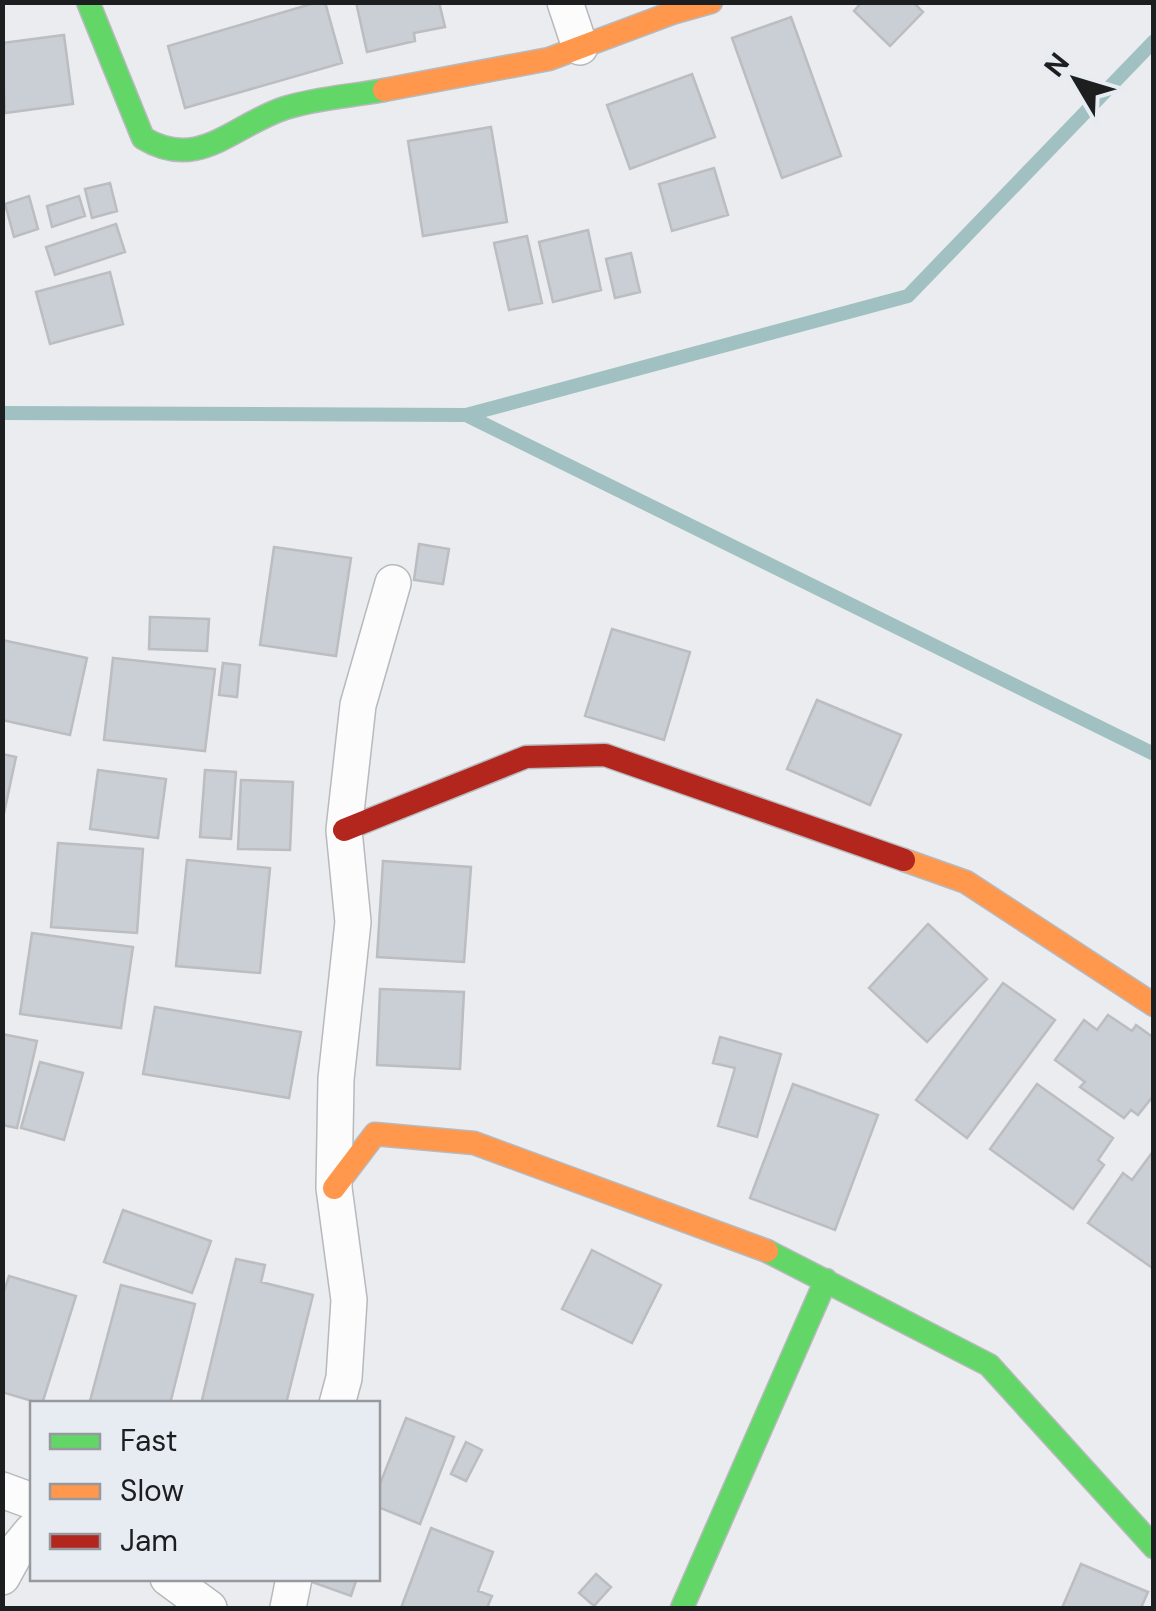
<svg xmlns="http://www.w3.org/2000/svg" width="1156" height="1611" viewBox="0 0 1156 1611" font-family="'DM Sans',sans-serif">
<style>
.lines{fill:none;stroke-linecap:round;stroke-linejoin:round}
.stream{stroke:#a0c0c2;stroke-width:14}
.building{fill:#caced5;stroke:#bcbdc0;stroke-width:2.5}
.street-casing{stroke:#b7b9bc;stroke-width:38}
.fast-casing{stroke:#b7b9bc;stroke-width:25}
.slow-casing{stroke:#b7b9bc;stroke-width:25}
.jam-casing{stroke:#b7b9bc;stroke-width:25}
.street{stroke:#fcfcfd;stroke-width:35}
.fast{stroke:#63d668;stroke-width:22}
.slow{stroke:#ff974d;stroke-width:22}
.jam{stroke:#b3261e;stroke-width:22}
</style>
<rect width="100%" height="100%" fill="#eaecef"/>
<g class="lines">
<path class="stream" d="M 2,413 L 466,415 L 908,296 L 1154,41
M 466,415 L 1154,754"/>
</g>
<path class="building" d="M 318,2 L 325,2 L 342,63 L 185,108 L 168,46 Z
M 356,2 L 439,2 L 445,27 L 414,33 L 415,41 L 367,52 Z
M 862,2 L 913,2 L 923,12 L 890,46 L 854,11 Z
M 791,17 L 841,156 L 782,178 L 732,38 Z
M 64,35 L 73,104 L 5,113 L 2,43 Z
M 692,74 L 715,137 L 630,169 L 607,105 Z
M 491,127 L 507,222 L 423,236 L 408,141 Z
M 714,168 L 728,215 L 672,231 L 659,184 Z
M 110,183 L 117,211 L 92,218 L 85,189 Z
M 29,196 L 38,229 L 14,237 L 5,204 Z
M 79,196 L 85,216 L 52,227 L 47,206 Z
M 116,224 L 125,252 L 55,275 L 46,247 Z
M 588,230 L 601,290 L 553,302 L 539,242 Z
M 527,236 L 542,303 L 509,310 L 494,243 Z
M 631,253 L 640,292 L 615,298 L 606,259 Z
M 110,272 L 123,324 L 50,344 L 36,292 Z
M 419,544 L 449,549 L 443,584 L 414,580 Z
M 274,547 L 351,558 L 336,656 L 260,645 Z
M 150,617 L 209,619 L 207,651 L 149,649 Z
M 612,629 L 690,652 L 664,740 L 585,716 Z
M 2,640 L 87,658 L 70,735 L 2,720 Z
M 113,658 L 215,669 L 205,751 L 104,740 Z
M 223,663 L 240,665 L 237,697 L 219,695 Z
M 817,700 L 901,735 L 870,805 L 787,769 Z
M 2,754 L 16,757 L 3,818 L 2,818 Z
M 98,770 L 166,779 L 158,838 L 90,829 Z
M 205,770 L 236,772 L 231,839 L 200,837 Z
M 241,780 L 293,782 L 290,850 L 238,849 Z
M 58,843 L 143,849 L 137,933 L 51,927 Z
M 187,860 L 270,868 L 260,973 L 176,966 Z
M 383,861 L 471,867 L 464,962 L 377,957 Z
M 928,924 L 987,979 L 927,1042 L 869,988 Z
M 32,933 L 133,947 L 121,1028 L 20,1014 Z
M 1003,983 L 1055,1020 L 967,1138 L 916,1100 Z
M 380,989 L 464,992 L 460,1069 L 377,1065 Z
M 155,1007 L 301,1032 L 289,1098 L 143,1074 Z
M 1108,1015 L 1132,1031 L 1136,1025 L 1154,1038 L 1154,1095 L 1138,1115 L 1131,1110 L 1124,1118 L 1080,1087 L 1085,1082 L 1055,1060 L 1084,1020 L 1097,1030 Z
M 2,1034 L 37,1041 L 17,1128 L 2,1125 Z
M 720,1037 L 781,1054 L 757,1137 L 718,1126 L 735,1068 L 713,1063 Z
M 40,1062 L 83,1073 L 64,1140 L 21,1128 Z
M 793,1084 L 878,1115 L 835,1230 L 750,1198 Z
M 1037,1084 L 1113,1138 L 1098,1160 L 1104,1165 L 1073,1209 L 990,1149 Z
M 1154,1150 L 1154,1269 L 1088,1223 L 1123,1173 L 1132,1180 Z
M 123,1210 L 211,1241 L 192,1293 L 104,1262 Z
M 592,1250 L 661,1285 L 632,1343 L 562,1309 Z
M 236,1259 L 265,1265 L 261,1282 L 313,1295 L 286,1404 L 201,1404 Z
M 9,1276 L 76,1296 L 42,1404 L 2,1392 L 2,1297 Z
M 121,1285 L 195,1304 L 170,1404 L 90,1401 Z
M 406,1418 L 454,1437 L 420,1524 L 378,1507 L 378,1489 Z
M 466,1442 L 482,1450 L 466,1481 L 451,1474 Z
M 431,1528 L 493,1552 L 478,1591 L 492,1596 L 487,1608 L 401,1608 Z
M 1081,1564 L 1148,1592 L 1141,1608 L 1062,1608 Z
M 596,1574 L 611,1587 L 594,1606 L 579,1593 Z
M 301,1578 L 357,1578 L 351,1596 Z"/>
<g class="lines">
<defs>
<path id="street" d="M 565,2 L 580,47
M 337,1404 L 344,1378 L 349,1300 L 334,1188 L 336,1079 L 353,922 L 344,830 L 358,705 L 393,583
M 2,1490 L 32,1501
M 2,1577 L 18,1548 L 32,1531
M 168,1578 L 209,1608
M 288,1608 L 294,1578"/>
<path id="fast" d="M 88,2 L 143,138 C 199,172 233,125 285,108 C 316,98 352,96 384,90
M 767,1251 L 989,1365 L 1154,1547
M 682,1608 L 826,1280"/>
<path id="slow" d="M 384,90 L 549,59 L 672,13 L 711,2
M 904,860 L 966,882 L 1154,1005
M 334,1188 L 375,1134 L 474,1143 L 767,1251"/>
<path id="jam" d="M 344,830 L 526,757 L 605,755 L 904,860"/>
</defs>
<use href="#street" class="street-casing"/>
<use href="#fast" class="fast-casing"/>
<use href="#slow" class="slow-casing"/>
<use href="#jam" class="jam-casing"/>
<use href="#street" class="street"/>
<use href="#fast" class="fast"/>
<use href="#slow" class="slow"/>
<use href="#jam" class="jam"/>
</g>
<rect width="1156" height="1611" fill="none" stroke="#1c1e20" stroke-width="10"/>
<rect x="30" y="1401" width="350" height="180" fill="#e7ebf2" stroke="#96999e" stroke-width="2.5"/>
<rect x="50" y="1434" width="50" height="15" fill="#63d668" stroke="#96999e" stroke-width="2.5"/>
<text x="120" y="1451" font-size="30" fill="#1c1e20">Fast</text>
<rect x="50" y="1484" width="50" height="15" fill="#ff974d" stroke="#96999e" stroke-width="2.5"/>
<text x="120" y="1501" font-size="30" fill="#1c1e20">Slow</text>
<rect x="50" y="1534" width="50" height="15" fill="#b3261e" stroke="#96999e" stroke-width="2.5"/>
<text x="120" y="1551" font-size="30" fill="#1c1e20">Jam</text>
<g transform="translate(1076 80) rotate(308)" stroke="#e7ebf2" stroke-width="8" paint-order="stroke">
<path d="M0-8L18 38L0 25L-18 38Z" fill="#1c1e20"/>
<text y="-15" font-size="28" font-weight="bold" text-anchor="middle" fill="#1c1e20">N</text>
</g>
</svg>
